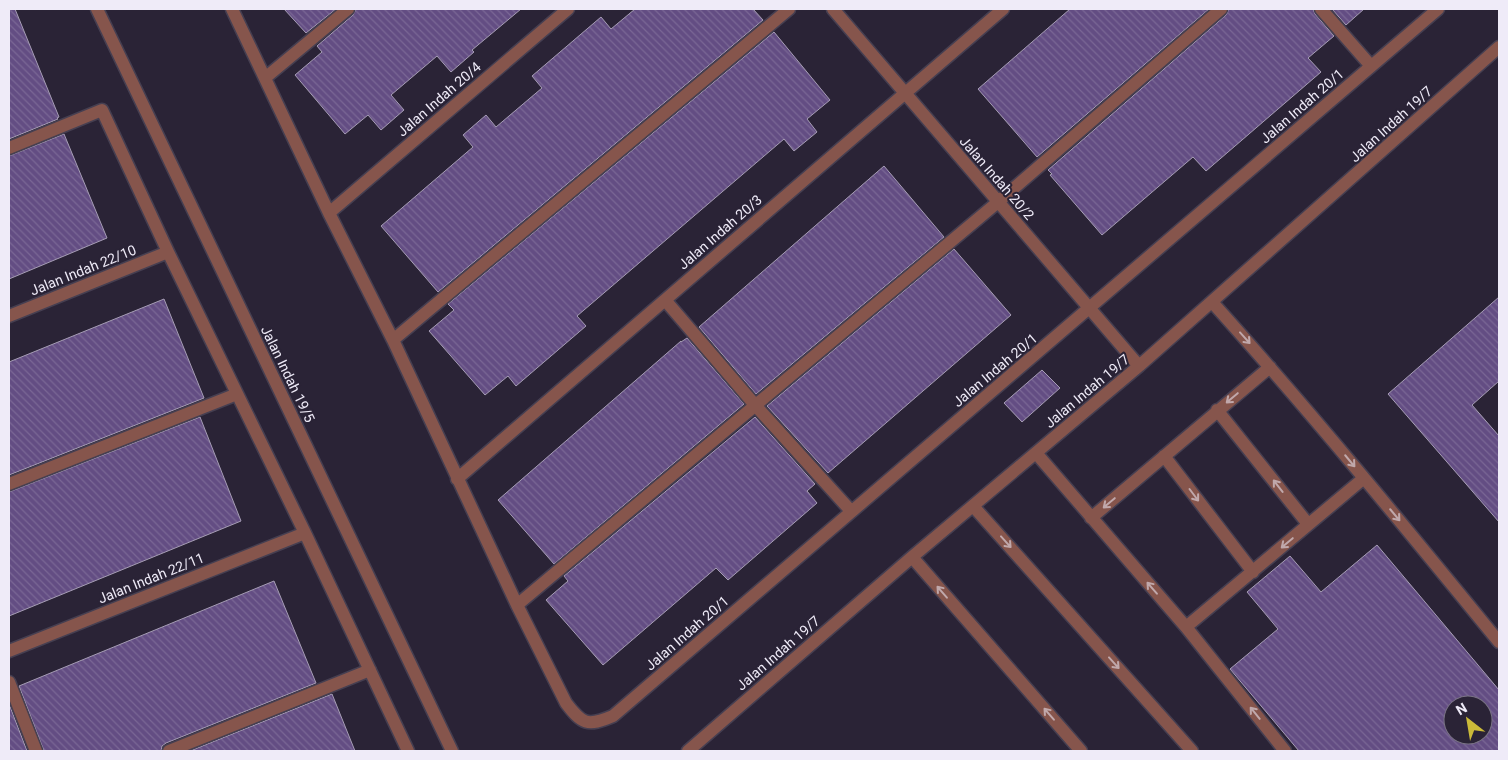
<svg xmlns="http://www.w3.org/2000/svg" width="1508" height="760" viewBox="0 0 1508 760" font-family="Roboto,sans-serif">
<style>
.building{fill:url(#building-back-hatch);stroke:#a69db5;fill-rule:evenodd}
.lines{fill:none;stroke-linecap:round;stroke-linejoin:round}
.minor-casing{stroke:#463f51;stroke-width:15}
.minor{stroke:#86554c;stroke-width:12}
.oneway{stroke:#c0a8ab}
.labels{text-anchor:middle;stroke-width:4;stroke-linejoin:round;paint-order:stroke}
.street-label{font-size:14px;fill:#efebf8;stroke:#2a2336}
</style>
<defs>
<pattern id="building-back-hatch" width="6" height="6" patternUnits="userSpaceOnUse" patternTransform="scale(1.25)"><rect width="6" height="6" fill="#634d83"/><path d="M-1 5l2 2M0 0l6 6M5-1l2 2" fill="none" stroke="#7a6795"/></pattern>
</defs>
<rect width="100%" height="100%" fill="#2a2336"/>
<path class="building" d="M 9,9 L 15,9 L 59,117 L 57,118 L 58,119 L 9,139 Z
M 284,9 L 336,9 L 306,33 Z
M 356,9 L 521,9 L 472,50 L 474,52 L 451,72 L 437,56 L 391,95 L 404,110 L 381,130 L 368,115 L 345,134 L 295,75 L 322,52 L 317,46 L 353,15 Z
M 635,9 L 753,9 L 763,20 L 438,292 L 381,226 L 473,147 L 463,135 L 486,115 L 496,127 L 542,88 L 532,76 L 601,17 L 611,29 Z
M 1070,9 L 1209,9 L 1037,157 L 978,89 Z
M 1229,9 L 1313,9 L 1315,14 L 1334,36 L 1308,58 L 1321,72 L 1206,171 L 1193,157 L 1102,235 L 1050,175 L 1052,174 L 1048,170 L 1226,15 Z
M 1332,9 L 1364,9 L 1346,25 Z
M 774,32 L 830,100 L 807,119 L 817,132 L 794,151 L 784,139 L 577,316 L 586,326 L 516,386 L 508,376 L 485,395 L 429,331 L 454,310 L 448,304 Z
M 64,134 L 107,238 L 9,279 L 9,156 Z
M 884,166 L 944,237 L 756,394 L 699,327 Z
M 954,249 L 1011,315 L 828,473 L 767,406 Z
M 1499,297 L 1499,381 L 1472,405 L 1499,436 L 1499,522 L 1388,394 Z
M 164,299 L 204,398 L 9,475 L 9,362 Z
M 687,338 L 744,404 L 554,564 L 498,500 L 681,341 L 681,342 Z
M 1042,370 L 1060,388 L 1022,422 L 1004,403 Z
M 200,417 L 241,521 L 9,616 L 9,492 Z
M 755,417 L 815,484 L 807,491 L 817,503 L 728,580 L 716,568 L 603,665 L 546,600 L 568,581 L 564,576 Z
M 1377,545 L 1499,690 L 1499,751 L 1299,751 L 1230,669 L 1278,629 L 1247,592 L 1290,556 L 1321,592 ZM 1453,705 L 1483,705 L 1483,735 L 1453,735 Z
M 274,581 L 316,683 L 166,743 L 162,746 L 161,751 L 44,751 L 19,686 Z
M 332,694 L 355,751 L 190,751 Z
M 9,704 L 27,751 L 9,751 Z"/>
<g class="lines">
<defs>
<path id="minor" d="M 97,9 L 452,751
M 232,9 L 329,213 L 393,340 L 517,605 L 566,703 C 582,724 587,727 613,716 L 1438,9
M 833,9 L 1139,366
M 1321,9 L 1371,66
M 265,78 L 348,9
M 9,148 L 102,110 L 168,252 L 305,533 L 408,751
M 329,213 L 568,9
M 665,300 L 755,405 L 851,511
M 1212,302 C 1311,412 1405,527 1499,642
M 9,316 L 168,252
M 393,340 L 789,9
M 1217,410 L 1308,524
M 1036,453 L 1186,627 L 1285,751
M 1164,456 L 1253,572
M 457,479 L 1003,9
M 9,484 L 237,394
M 973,506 L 1192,751
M 1091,518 L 1270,367
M 912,557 L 1081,751
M 517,605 L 998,202 L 1221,9
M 1186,627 L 1364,478
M 9,651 L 305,533
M 9,682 L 36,751
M 169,751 L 370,670
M 688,751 L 912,557 L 1139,366 L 1499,47"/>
</defs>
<use href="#minor" class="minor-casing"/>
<use href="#minor" class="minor"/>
</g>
<defs><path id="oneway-shaft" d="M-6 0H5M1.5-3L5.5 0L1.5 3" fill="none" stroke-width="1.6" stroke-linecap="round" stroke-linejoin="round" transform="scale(1.25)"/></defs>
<g class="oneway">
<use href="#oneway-shaft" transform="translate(1245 338) rotate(48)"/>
<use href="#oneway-shaft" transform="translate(1232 398) rotate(140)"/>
<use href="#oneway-shaft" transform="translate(1350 461) rotate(50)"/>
<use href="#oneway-shaft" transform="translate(1278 486) rotate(-128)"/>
<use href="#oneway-shaft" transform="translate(1194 495) rotate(53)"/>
<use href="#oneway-shaft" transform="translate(1109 503) rotate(140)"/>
<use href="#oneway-shaft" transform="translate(1395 515) rotate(50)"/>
<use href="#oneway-shaft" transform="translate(1006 542) rotate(48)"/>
<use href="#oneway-shaft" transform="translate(1287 543) rotate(140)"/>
<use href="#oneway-shaft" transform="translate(1152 588) rotate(-131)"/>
<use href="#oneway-shaft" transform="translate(942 592) rotate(-131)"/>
<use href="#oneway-shaft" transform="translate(1114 663) rotate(48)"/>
<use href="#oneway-shaft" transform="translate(1255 713) rotate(-129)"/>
<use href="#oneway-shaft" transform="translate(1049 714) rotate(-131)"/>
</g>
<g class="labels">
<g class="street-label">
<text transform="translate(439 99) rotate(-41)" y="5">Jalan Indah 20/4</text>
<text transform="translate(1302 106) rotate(-41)" y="5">Jalan Indah 20/1</text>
<text transform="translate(1391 124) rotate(-42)" y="5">Jalan Indah 19/7</text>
<text transform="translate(997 178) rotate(49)" y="5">Jalan Indah 20/2</text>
<text transform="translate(720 232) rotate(-41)" y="5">Jalan Indah 20/3</text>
<text transform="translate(83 270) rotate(-22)" y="5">Jalan Indah 22/10</text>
<text transform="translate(995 370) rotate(-40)" y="5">Jalan Indah 20/1</text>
<text transform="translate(288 374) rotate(64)" y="5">Jalan Indah 19/5</text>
<text transform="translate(1087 391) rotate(-40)" y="5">Jalan Indah 19/7</text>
<text transform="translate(151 578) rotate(-22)" y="5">Jalan Indah 22/11</text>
<text transform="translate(687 633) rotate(-41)" y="5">Jalan Indah 20/1</text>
<text transform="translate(778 653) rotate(-41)" y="5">Jalan Indah 19/7</text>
</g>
</g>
<rect width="1508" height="760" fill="none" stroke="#efebf8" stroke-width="20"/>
<g transform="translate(1468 720) rotate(329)"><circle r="24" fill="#2a2336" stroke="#797384"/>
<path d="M0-4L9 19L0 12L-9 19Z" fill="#cbba39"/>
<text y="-8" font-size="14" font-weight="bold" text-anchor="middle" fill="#efebf8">N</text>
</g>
</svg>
